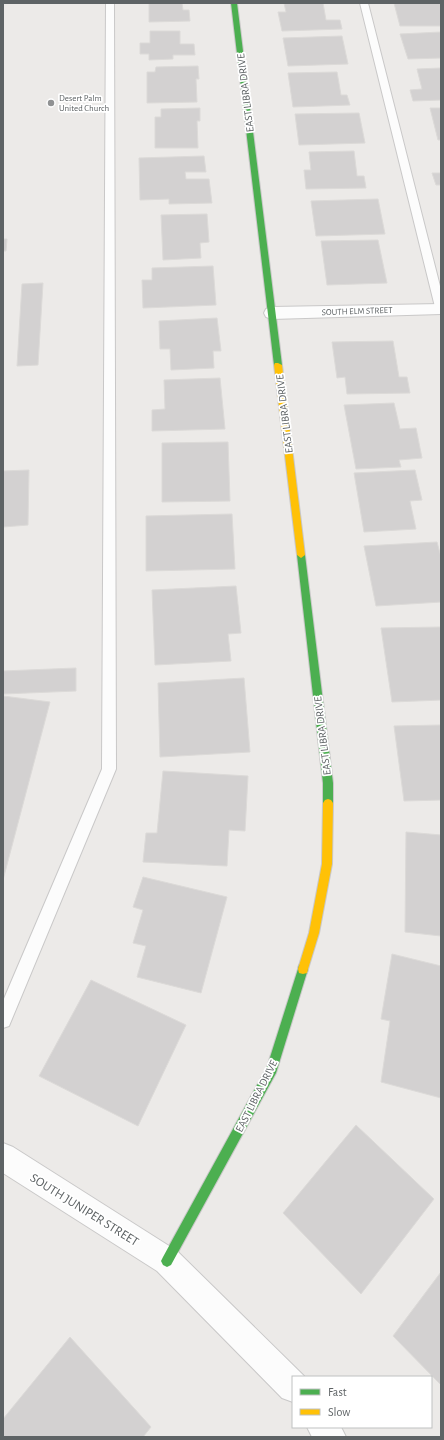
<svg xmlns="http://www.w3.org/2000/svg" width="444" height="1440" viewBox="0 0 444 1440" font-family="'Alegreya Sans',sans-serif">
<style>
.building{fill:#d3d1d1;stroke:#dcdad8}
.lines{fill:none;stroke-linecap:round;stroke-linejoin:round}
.lane-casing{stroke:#c9c8c8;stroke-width:2}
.street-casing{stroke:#c9c8c8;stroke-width:2}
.fast-casing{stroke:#c9c8c8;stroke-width:2}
.slow-casing{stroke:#c9c8c8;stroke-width:2}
.lane{fill:#fcfcfc;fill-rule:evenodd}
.street{fill:#fcfcfc;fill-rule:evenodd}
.fast{fill:#4caf50;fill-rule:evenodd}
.slow{fill:#ffc107;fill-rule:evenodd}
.poi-dot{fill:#909293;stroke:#fff;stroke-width:1.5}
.labels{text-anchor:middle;stroke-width:3.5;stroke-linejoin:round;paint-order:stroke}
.far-poi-label{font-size:9px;fill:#5e6365;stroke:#fff;text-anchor:start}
.far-street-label{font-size:9px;fill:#5e6365;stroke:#fff}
.street-label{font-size:11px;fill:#5e6365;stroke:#fff}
.near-street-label{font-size:13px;fill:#5e6365;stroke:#fff}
</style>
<rect width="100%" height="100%" fill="#eceae8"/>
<path class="building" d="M 149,3 L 182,3 L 183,10 L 189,10 L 190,21 L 149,22 Z
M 284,3 L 323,3 L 326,20 L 340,20 L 342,29 L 282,31 L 278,12 L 286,12 Z
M 394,3 L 441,3 L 441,26 L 400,26 Z
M 150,31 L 180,31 L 180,44 L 194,44 L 195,55 L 173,55 L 173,59 L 149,60 L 149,54 L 140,54 L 140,43 L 150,43 Z
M 441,32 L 441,58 L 408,59 L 400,34 Z
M 342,36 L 348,64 L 288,66 L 283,38 Z
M 198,66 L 199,79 L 196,79 L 197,102 L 147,103 L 147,72 L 155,72 L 156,67 Z
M 441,68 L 441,100 L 413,101 L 410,90 L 422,89 L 417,69 Z
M 337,72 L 341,95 L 347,95 L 350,105 L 293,107 L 288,73 Z
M 200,108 L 200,121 L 197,121 L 198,148 L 155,148 L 155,117 L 161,117 L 161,109 Z
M 430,108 L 441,108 L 441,140 L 438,140 Z
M 359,113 L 365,143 L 299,145 L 295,114 Z
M 354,151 L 357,176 L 364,176 L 366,188 L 306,189 L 304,170 L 311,170 L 309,152 Z
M 204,156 L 206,172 L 185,172 L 186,179 L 209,179 L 212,203 L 169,204 L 169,199 L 140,200 L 139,158 Z
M 432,173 L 441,173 L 441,185 L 436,185 Z
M 378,199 L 385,234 L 316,236 L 311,201 Z
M 207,214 L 209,242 L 200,243 L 201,258 L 163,260 L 161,215 Z
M 3,239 L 7,239 L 6,251 L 3,251 Z
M 378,240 L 387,283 L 327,285 L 321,241 Z
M 213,266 L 216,305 L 143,308 L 142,280 L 152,280 L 152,268 Z
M 43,283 L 38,365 L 17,366 L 22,284 Z
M 217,318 L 221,351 L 213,351 L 214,368 L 171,370 L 170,349 L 160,349 L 159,321 Z
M 393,341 L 399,377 L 407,377 L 410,393 L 347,394 L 345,377 L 337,378 L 332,342 Z
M 220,378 L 225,429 L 152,431 L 152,410 L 165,409 L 164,380 Z
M 394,403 L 400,429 L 416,428 L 422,458 L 399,460 L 401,467 L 356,469 L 344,405 Z
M 228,442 L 230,501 L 162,502 L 162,443 Z
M 29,470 L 28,525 L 3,527 L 3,471 Z
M 415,470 L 422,500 L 410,501 L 416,529 L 364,532 L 354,473 Z
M 232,514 L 235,569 L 146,571 L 146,516 Z
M 437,542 L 441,557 L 441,602 L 376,606 L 364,546 Z
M 236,586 L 241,633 L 228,634 L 231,661 L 155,665 L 152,590 Z
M 441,627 L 441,700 L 392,702 L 381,628 Z
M 76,668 L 76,691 L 3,694 L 3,671 Z
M 244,678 L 250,752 L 160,757 L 158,683 Z
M 3,696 L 50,702 L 3,880 Z
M 441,725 L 441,800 L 404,801 L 394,726 Z
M 163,771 L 248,776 L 245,831 L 229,830 L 227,866 L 143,862 L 146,833 L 157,833 Z
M 406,832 L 441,835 L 441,936 L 405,932 Z
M 143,877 L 227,897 L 201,993 L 137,977 L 146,946 L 133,943 L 143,910 L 133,907 Z
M 392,954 L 441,966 L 441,1098 L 381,1082 L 390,1021 L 381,1019 Z
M 91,980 L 186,1025 L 138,1126 L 39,1076 Z
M 356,1125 L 434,1199 L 361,1294 L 283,1213 Z
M 441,1272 L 441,1385 L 393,1336 Z
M 70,1337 L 151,1427 L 143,1437 L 3,1437 L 3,1419 Z"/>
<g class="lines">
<defs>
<path id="lane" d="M 106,3 L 114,3 L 116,769 L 9,1026 L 3,1028 L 3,1001 L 102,769 Z
M 360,3 L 368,3 L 441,290 L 441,314 L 437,313 L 436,311 Z"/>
<path id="street" d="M 441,304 L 441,314 L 272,319 L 266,317 L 264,313 L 266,309 L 272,307 Z
M 3,1143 L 13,1147 L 177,1251 L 304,1376 L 293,1377 L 293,1402 L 282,1398 L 157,1271 L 3,1173 Z
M 307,1427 L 341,1427 L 346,1437 L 312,1437 Z"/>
<path id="fast" d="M 231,3 L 237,3 L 282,365 L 278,367 L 274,365 Z
M 301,552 L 305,555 L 333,783 L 333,803 L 331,806 L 328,807 L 325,806 L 323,803 L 323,783 L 297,555 Z
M 303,964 L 307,965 L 308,969 L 276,1073 L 171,1265 L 167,1267 L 163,1265 L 161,1261 L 163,1257 L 267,1067 L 298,969 L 299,965 Z"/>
<path id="slow" d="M 275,363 L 278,363 L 282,365 L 305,555 L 301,558 L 297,555 L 274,365 Z
M 328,799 L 331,800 L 333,803 L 332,864 L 319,933 L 308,969 L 307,973 L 303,974 L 299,973 L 298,969 L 309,933 L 322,864 L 323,803 L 325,800 Z"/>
</defs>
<use href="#lane" class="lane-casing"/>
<use href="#street" class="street-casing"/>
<use href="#fast" class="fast-casing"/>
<use href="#slow" class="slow-casing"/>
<use href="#lane" class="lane"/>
<use href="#street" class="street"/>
<use href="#fast" class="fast"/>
<use href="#slow" class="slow"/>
</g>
<circle class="poi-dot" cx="51" cy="103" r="4"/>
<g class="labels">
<g class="far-poi-label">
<text x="59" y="101">Desert Palm<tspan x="59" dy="10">United Church</tspan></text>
</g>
<g class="far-street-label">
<text transform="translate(357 311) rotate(-2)" y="3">SOUTH ELM STREET</text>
</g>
<g class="street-label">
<text transform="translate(245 93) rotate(-97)" y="4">EAST LIBRA DRIVE</text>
<text transform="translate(284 414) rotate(-97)" y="4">EAST LIBRA DRIVE</text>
<text transform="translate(322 736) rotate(-97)" y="4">EAST LIBRA DRIVE</text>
<text transform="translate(256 1096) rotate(-63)" y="4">EAST LIBRA DRIVE</text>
</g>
<g class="near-street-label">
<text transform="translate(85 1209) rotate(32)" y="5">SOUTH JUNIPER STREET</text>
</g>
</g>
<rect width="444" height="1440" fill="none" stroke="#5e6365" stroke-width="8"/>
<rect x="292" y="1376" width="140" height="52" fill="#ffffff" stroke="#bfc1c1"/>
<rect x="300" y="1389" width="20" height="6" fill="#4caf50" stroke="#bfc1c1"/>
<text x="328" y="1396" font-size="12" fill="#5e6365">Fast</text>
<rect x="300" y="1409" width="20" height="6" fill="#ffc107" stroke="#bfc1c1"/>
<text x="328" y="1416" font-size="12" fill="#5e6365">Slow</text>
</svg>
